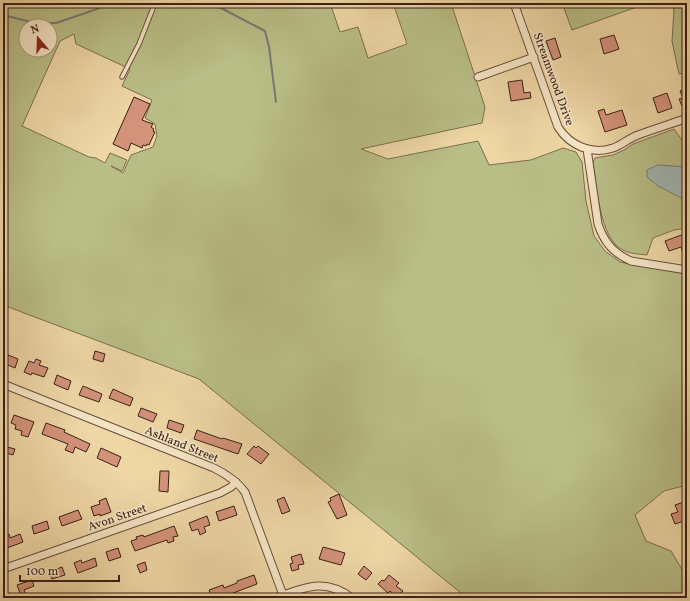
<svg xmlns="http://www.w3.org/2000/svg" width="690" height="601" viewBox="0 0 690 601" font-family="Vollkorn,serif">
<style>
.green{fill:#b9be86;stroke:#7a6f4e;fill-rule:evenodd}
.water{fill:#9eb6b2;stroke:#777a74}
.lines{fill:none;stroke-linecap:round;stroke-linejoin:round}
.stream{stroke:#777a74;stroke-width:2}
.building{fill:#d3927a;stroke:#3c2016}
.lane-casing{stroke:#684e3a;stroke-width:5.5}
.street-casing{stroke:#684e3a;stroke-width:9}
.lane{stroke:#f4e4c4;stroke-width:3.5}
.street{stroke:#f4e4c4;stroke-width:7}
.labels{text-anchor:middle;stroke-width:3.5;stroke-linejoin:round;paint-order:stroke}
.street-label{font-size:12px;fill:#3c2016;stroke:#f4e4c4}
</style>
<rect width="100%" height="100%" fill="#eed6a5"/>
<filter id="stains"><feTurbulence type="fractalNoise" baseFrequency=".005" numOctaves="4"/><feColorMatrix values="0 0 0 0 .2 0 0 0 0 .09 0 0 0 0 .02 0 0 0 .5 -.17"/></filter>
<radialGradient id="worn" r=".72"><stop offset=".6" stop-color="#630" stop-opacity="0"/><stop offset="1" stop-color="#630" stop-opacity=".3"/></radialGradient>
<path class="green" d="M 3,3 L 129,3 L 130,6 L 136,3 L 330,3 L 340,32 L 358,27 L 368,58 L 407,44 L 393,3 L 451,3 L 485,107 L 482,123 L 361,149 L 388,159 L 478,141 L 489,165 L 531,160 L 563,148 L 576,152 L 582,162 L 586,201 L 594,236 L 605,251 L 620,262 L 687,274 L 687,485 L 664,491 L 635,515 L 646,541 L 671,551 L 683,571 L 687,591 L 687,598 L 467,598 L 199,379 L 3,305 L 3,76 L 4,73 L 3,72 ZM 26,26 L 50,26 L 50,50 L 26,50 ZM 74,34 L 76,44 L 130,69 L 122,86 L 152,100 L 145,118 L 155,124 L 157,136 L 153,147 L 131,155 L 123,173 L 111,166 L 122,171 L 127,160 L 110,153 L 105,163 L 96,158 L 89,157 L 22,126 L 60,41 Z
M 562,3 L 648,3 L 572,30 Z
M 671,3 L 687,3 L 687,72 L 679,74 L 672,41 L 674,10 Z
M 674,129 L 687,147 L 687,228 L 674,230 L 653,238 L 647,255 C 639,254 630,254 623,250 C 599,239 597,185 593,162 L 595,158 L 613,155 L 624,150 L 633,144 Z"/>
<path class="water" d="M 658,165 L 687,167 L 687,201 L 658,186 L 647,177 L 647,170 Z"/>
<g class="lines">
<path class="stream" d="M 199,3 L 221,8 L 265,31 L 269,47 L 276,102
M 3,15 L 35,23 L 56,23 L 97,9 L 111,3"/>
</g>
<path class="building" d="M 614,35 L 619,49 L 604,54 L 600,39 Z
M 555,38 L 561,57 L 553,60 L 546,41 Z
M 522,80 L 524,93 L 530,92 L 531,98 L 511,101 L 508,82 Z
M 687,88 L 687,108 L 686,108 L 685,105 L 682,106 L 679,99 L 683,98 L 680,91 Z
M 667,93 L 672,108 L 658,113 L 653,98 Z
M 134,97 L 150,104 L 142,120 L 153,124 L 151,127 L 154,129 L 153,131 L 155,132 L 149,145 L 147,144 L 146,146 L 143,145 L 142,148 L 131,143 L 128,151 L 113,144 Z
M 604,109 L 606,115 L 622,110 L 627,125 L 605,132 L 598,111 Z
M 687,233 L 687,261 L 686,261 L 681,247 L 669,251 L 665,241 Z
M 95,351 L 105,354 L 103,362 L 93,359 Z
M 3,353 L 18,359 L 15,368 L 3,363 Z
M 36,359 L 41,361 L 39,365 L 48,368 L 44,377 L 32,373 L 31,375 L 24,372 L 29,361 L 34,363 Z
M 57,375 L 71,381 L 68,390 L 54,384 Z
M 83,386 L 102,394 L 99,402 L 79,395 Z
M 113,389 L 133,398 L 130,406 L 109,398 Z
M 141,408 L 157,414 L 153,422 L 138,416 Z
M 14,415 L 34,422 L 28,437 L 21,435 L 22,431 L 15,429 L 16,425 L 11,423 Z
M 169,420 L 184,425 L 181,433 L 167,428 Z
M 46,423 L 65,430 L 64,432 L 90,444 L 86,452 L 75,447 L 73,453 L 65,450 L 68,444 L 42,434 Z
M 197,430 L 222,439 L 223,438 L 242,444 L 238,454 L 194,439 Z
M 3,446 L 15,449 L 13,455 L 3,452 Z
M 254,446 L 256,448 L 258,446 L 269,454 L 261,464 L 247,454 Z
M 101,448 L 121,457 L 117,467 L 97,458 Z
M 160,471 L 169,471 L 168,492 L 159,491 Z
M 339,494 L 347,515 L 337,519 L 328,502 L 331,501 L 330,498 Z
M 284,497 L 290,511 L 282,514 L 277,500 Z
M 106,498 L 111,512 L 100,516 L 100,514 L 94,516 L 91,507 L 100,504 L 99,501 Z
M 684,502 L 687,511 L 687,520 L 675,524 L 671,514 L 678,512 L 675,505 Z
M 234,506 L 237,515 L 219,521 L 216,512 Z
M 78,510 L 82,519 L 62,526 L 59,517 Z
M 207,516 L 210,525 L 204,527 L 206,532 L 200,535 L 198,529 L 192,531 L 189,523 Z
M 47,521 L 49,529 L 34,534 L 32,526 Z
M 174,526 L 178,536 L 173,537 L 174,541 L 168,543 L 167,540 L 135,551 L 131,541 L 137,539 L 136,537 L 143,535 L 144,537 Z
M 9,534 L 10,538 L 20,534 L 23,542 L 7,548 L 3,536 Z
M 323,547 L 345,553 L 341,565 L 319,559 Z
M 118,548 L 121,557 L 109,561 L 106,552 Z
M 301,554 L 304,564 L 298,565 L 299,569 L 292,571 L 290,564 L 293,563 L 291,557 Z
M 95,558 L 97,566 L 78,573 L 74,563 L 81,560 L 82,563 Z
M 145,562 L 147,570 L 140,573 L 137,565 Z
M 364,566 L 372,573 L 366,580 L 358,574 Z
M 62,567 L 65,575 L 52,579 L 49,572 Z
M 254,575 L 257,584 L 220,598 L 212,598 L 209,590 L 223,585 L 224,588 L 237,583 L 237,581 Z
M 389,575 L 399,583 L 396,586 L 403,591 L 397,597 L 390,591 L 388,593 L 378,584 L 382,580 L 384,581 Z
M 32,580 L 34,586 L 24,590 L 28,598 L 22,598 L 17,585 Z"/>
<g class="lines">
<defs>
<path id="lane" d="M 122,77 L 139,44 L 155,3"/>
<path id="street" d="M 514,3 L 558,127 C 570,146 592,155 613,148 C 622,145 629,138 638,135 C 654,129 671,124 687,118
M 478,77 L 534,57
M 587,149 L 598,224 C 604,242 613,253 631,261 L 687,270
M 3,384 L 214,468 C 226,474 237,481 245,492 L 283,595
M 3,569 L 220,493 L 231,487 L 236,482
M 275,598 C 304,588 324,577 352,598"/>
</defs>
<use href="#lane" class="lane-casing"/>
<use href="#street" class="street-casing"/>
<use href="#lane" class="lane"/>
<use href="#street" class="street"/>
</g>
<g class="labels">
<g class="street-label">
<text transform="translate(554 79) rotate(70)" y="4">Streamwood Drive</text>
<text transform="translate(182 444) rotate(22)" y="4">Ashland Street</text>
<text transform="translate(117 517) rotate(-19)" y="4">Avon Street</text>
</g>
</g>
<rect width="690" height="601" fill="none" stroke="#eed6a5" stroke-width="16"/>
<rect x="4" y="4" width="682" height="593" fill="none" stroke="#3c2016" stroke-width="2"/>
<rect x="8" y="8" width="674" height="585" fill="none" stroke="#3c2016"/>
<g transform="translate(38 38) rotate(341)"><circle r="19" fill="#f4e4c4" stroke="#aa967e"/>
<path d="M0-3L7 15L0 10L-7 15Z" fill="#8f2418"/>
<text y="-6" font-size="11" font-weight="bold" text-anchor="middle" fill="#3c2016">N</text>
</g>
<path d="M20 575v6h99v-6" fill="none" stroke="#3c2016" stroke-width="2"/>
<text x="26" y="575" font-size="12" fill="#3c2016" stroke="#f4e4c4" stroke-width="3" paint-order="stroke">100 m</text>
<rect width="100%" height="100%" filter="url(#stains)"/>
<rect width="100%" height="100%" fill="url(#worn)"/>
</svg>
